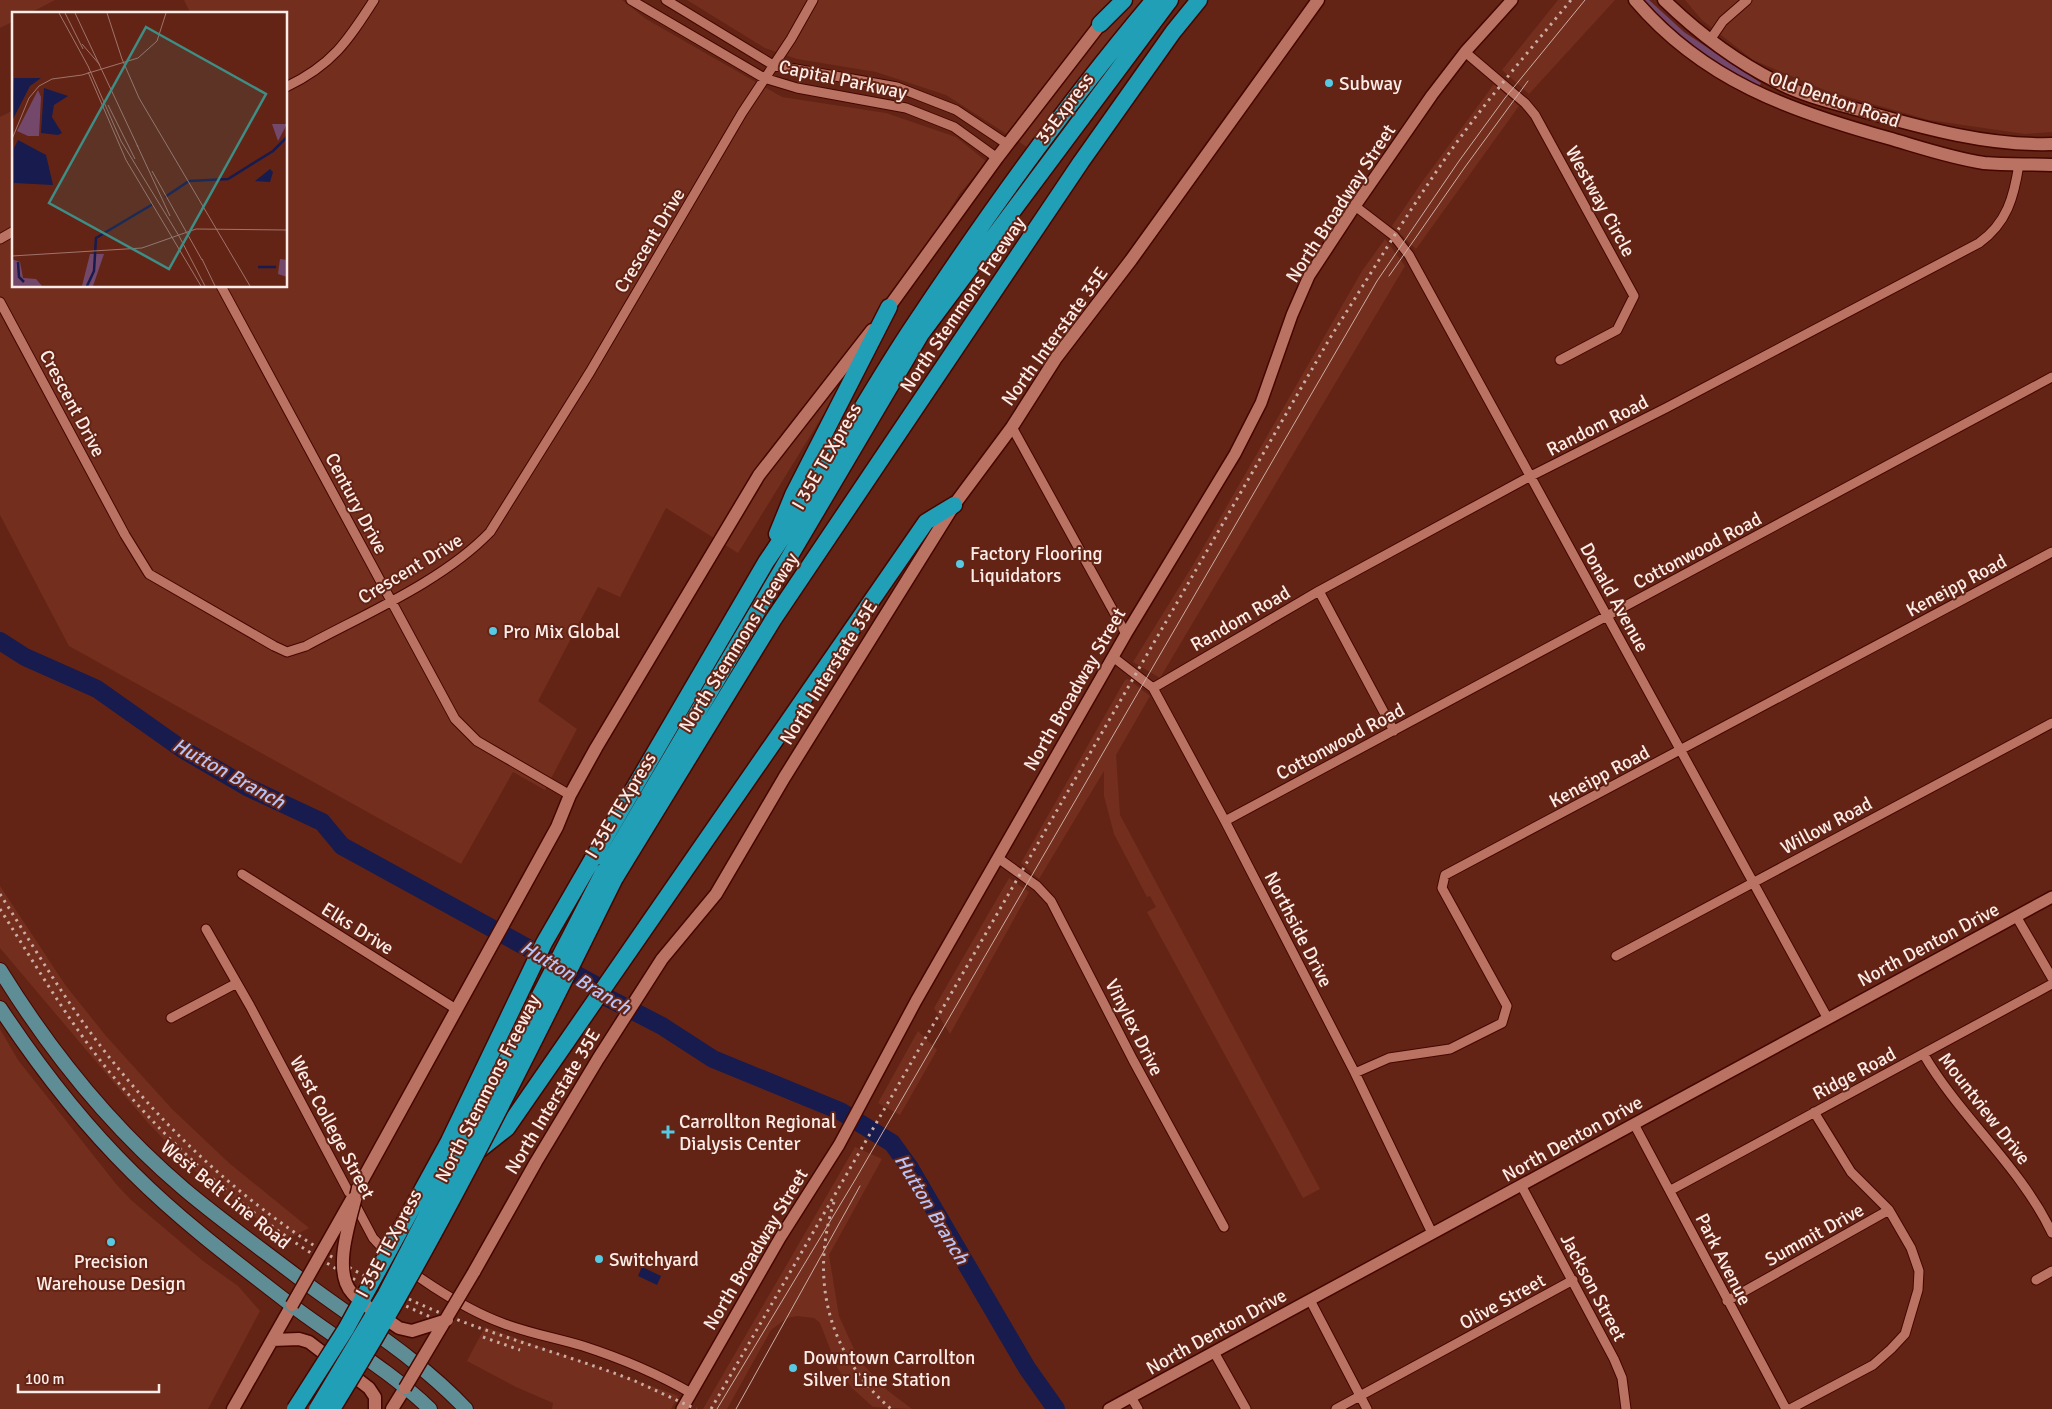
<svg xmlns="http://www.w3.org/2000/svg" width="2052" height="1409" viewBox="0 0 2052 1409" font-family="Signika,sans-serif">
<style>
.built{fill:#732e1e}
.green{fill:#74486b}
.water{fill:#171b4e}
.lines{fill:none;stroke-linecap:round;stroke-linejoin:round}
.river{stroke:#171b4e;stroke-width:18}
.minor-casing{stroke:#450600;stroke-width:11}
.tertiary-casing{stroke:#450600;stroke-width:14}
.secondary-casing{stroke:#450600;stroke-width:15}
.primary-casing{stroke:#450600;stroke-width:16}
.motorway-casing{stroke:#450600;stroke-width:19}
.minor{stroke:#ba7362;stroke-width:9}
.tertiary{stroke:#ba7362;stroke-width:11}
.secondary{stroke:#ba7362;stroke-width:12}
.primary{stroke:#5e8d95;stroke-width:14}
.motorway{stroke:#219fb7;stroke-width:16}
.tram{stroke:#ccada5;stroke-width:1}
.rail{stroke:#ccada5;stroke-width:3;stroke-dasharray:2.5 5;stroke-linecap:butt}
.secondary-bridge-casing{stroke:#450600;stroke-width:15;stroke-linecap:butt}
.motorway-bridge-casing{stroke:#450600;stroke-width:19;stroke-linecap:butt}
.secondary-bridge{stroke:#ba7362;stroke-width:12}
.motorway-bridge{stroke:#219fb7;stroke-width:16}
.poi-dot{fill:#57c9e2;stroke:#632416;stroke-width:2}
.labels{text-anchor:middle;stroke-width:4;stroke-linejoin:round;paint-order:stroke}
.street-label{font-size:19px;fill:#fcece7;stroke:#632416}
.poi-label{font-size:19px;fill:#fcece7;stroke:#632416;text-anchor:start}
.water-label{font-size:20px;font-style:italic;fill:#b8c4f7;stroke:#632416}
.inset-river{fill:none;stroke:#171b4e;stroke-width:2.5}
.inset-road{fill:none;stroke:#a0746a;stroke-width:1}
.view{fill:#3e8e86;fill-opacity:0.15;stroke:#3e8e86;stroke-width:2.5}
.inset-edge{fill:none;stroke:#fcece7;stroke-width:2.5}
</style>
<rect width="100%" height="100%" fill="#632416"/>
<path class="built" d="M 0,0 L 55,0 L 28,14 L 14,14 L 14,21 L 0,28 Z
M 184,0 L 622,0 L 646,19 L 782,97 L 886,113 L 956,137 L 987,162 L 960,193 L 738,553 L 666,508 L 620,597 L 598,587 L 538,701 L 577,729 L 545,790 L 513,772 L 461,864 L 69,646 L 0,515 L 0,117 L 14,110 L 14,286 L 286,286 L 286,14 L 191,14 Z
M 687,0 L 1152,0 L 1038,154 L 946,95 L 876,72 L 797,59 L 765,48 Z
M 1558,0 L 1615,0 L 1529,94 L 1502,70 Z
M 1685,0 L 2052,0 L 2052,132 L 2025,134 L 1929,120 L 1827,91 L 1753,60 L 1702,20 Z
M 1494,84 L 1519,106 L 1416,249 L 1392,226 L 1422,182 Z
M 1385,239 L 1405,266 L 1160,678 L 1133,662 L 1193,565 L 1362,271 Z
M 1128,679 L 1150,696 L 1116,755 L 1120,815 L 1320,1189 L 1303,1198 L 1147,912 L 1156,907 L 1150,896 L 1147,897 L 1114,834 L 1104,796 L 1104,771 L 1039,879 L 1021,863 L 1125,680 Z
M 1009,878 L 1029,892 L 950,1034 L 934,1008 Z
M 0,886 L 66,986 L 106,1036 L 172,1109 L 229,1163 L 309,1228 L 285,1240 L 201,1177 L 148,1123 L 0,948 Z
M 0,1029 L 18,1060 L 116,1184 L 131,1200 L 203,1261 L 238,1286 L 260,1311 L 208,1409 L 0,1409 Z
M 918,1031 L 937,1050 L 900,1115 L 878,1103 Z
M 855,1147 L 882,1159 L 829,1255 L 839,1316 L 859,1360 L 887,1390 L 912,1409 L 873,1407 L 852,1388 L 838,1369 L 820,1323 L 814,1318 L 797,1316 L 787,1318 L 771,1330 L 727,1409 L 703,1409 Z
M 485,1327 L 679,1396 L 671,1409 L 552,1409 L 553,1403 L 516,1387 L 467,1361 Z"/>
<path class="green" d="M 1644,0 L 1649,0 L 1684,32 L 1755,79 L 1761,83 L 1759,87 C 1716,65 1677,36 1644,0 Z"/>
<path class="water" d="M 642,1267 L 661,1276 L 657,1285 L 638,1276 Z"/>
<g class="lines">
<path class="river" d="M 0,641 L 25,657 L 97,689 L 182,749 L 247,787 L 322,822 L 342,846 L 597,986 L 604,996 L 662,1026 L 713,1059 L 840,1111 L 892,1143 L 910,1168 L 1027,1368 L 1056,1409"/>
<defs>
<path id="minor" d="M 631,0 L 764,78 L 797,88 L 906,108 L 954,127 L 997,158
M 666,0 L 773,65 L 897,87 L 956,110 L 1007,144
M 1710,40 L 1723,21 L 1747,0
M 1465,52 L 1525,103 L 1535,115 L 1634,296 L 1617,330 L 1560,360
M 286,87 C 332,65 347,42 374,0
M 1355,206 L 1394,236 L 1409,255 L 1828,1019
M 0,239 L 14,231
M 221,286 L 455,719 L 477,741 L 570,795
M 0,302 L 125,535 L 149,574 L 274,646 L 287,652 L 306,646 C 365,614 443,581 490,532 L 590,372 L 742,113 L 791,39 L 813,0
M 1012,427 L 1126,634
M 1319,591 L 1394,731
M 1113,657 L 1153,688 L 1225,821 L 1355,1073 L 1432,1233
M 1153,688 L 1319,591 L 1529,477 L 1666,408 L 1979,243 C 2007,223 2014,197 2019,164
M 1225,821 L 2052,377
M 998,858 L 1037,886 L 1051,901 L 1133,1060 L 1224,1227
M 242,874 L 456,1009
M 2016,916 L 2052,978
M 206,929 L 250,1006 L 373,1238 C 400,1269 464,1309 502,1323 C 528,1333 556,1338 583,1346 C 620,1358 658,1374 691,1393
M 1616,956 L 2052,723
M 171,1018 L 237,983
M 1924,1055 C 1961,1118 2020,1166 2052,1233
M 1355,1073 L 1389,1058 L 1450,1049 L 1502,1023 L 1507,1006 L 1442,888 L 1445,875 L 2052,552
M 1634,1124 L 1786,1409
M 1521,1185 L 1614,1359 L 1622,1378 L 1626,1409
M 1671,1190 L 2052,984
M 2036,1280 L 2052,1271
M 1310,1300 L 1367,1409
M 1727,1301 L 1889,1210
M 1214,1352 L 1246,1409
M 1131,1397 L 1138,1409
M 1336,1409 L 1573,1280
M 1790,1409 L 1873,1365 L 1891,1349 L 1905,1334 L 1918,1290 L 1919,1271 L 1911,1248 L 1889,1210 L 1851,1172 L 1814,1112"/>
<path id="tertiary" d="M 682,1409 L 780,1238 L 839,1145 L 916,1001 L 1126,634 L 1235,454 L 1261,403 L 1292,315 L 1309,276 L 1355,206 L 1432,95 L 1465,52 L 1512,0
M 1109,1409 L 2052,897"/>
<path id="secondary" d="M 1635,0 C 1703,80 1790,111 1888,138 C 1919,147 1951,158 1984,163 C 2006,165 2029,164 2052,165
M 1664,0 C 1697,32 1735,61 1777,82 C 1803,96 1834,103 1863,111 C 1924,128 1988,146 2052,144
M 884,314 L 997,158 L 1105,18
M 358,1188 L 557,827 L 570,795 L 596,748 L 759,475 L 872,330
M 474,1272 L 536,1162 L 598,1059 L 662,959 L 716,894 L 784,778 L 954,505 L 1012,427 L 1056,358 L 1131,260 L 1318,0
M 272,1340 L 299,1339 L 309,1342 L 369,1388 L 375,1397 L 375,1409
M 233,1409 L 292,1305
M 392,1409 L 405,1388"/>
<path id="primary" d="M 0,970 C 50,1051 111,1127 184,1189 C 222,1221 264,1251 303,1281 C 359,1323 418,1358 466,1409
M 0,1008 C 39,1067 83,1124 133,1173 C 181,1221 237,1263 290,1304 C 336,1339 388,1369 430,1409"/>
<path id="motorway" d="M 1100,24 L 1124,0
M 777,534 L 793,495 L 889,307
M 592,860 L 766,562 C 817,488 859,409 908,334 C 984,219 1065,105 1154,0
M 604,871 L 921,334 L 1170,0
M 615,878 L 773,620 L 1081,162 L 1173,32 L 1199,0
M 479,1150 L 507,1128 L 926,522 L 954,505"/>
</defs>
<use href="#minor" class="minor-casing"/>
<use href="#tertiary" class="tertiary-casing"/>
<use href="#secondary" class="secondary-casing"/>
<use href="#primary" class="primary-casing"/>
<use href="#motorway" class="motorway-casing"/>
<use href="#minor" class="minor"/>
<use href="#tertiary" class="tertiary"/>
<use href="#secondary" class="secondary"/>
<use href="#primary" class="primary"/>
<use href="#motorway" class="motorway"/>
<path class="tram" d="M 1389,276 L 1465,167 L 1528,81
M 717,1409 L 855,1180 L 1377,281 L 1459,161 L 1505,98 L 1585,0
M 736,1409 L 860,1186"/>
<path class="rail" d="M 0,894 C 32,944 63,997 99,1044 C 182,1153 287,1241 411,1300 C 483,1334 561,1352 635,1381 C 655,1390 676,1400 696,1409
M 0,909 C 37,967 72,1028 117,1081 C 206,1187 321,1274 450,1325
M 834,1202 C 809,1281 829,1355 891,1409
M 483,1337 L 520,1350
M 711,1409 L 1330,338 C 1370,275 1409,210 1452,149 C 1489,97 1531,49 1571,0"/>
<defs>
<path id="secondary-bridge" d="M 358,1188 C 352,1216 331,1270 352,1293 C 364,1307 384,1317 399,1328 L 412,1331 L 447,1320
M 292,1305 L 352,1199
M 405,1388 L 474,1272"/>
<path id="motorway-bridge" d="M 295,1409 L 346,1329 L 449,1141 L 544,943 L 592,860
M 317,1409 L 386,1294 L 604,871
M 332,1409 C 438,1238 526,1057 615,878"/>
</defs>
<use href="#secondary-bridge" class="secondary-bridge-casing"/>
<use href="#motorway-bridge" class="motorway-bridge-casing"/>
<use href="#secondary-bridge" class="secondary-bridge"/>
<use href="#motorway-bridge" class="motorway-bridge"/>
</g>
<g class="poi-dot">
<circle cx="1329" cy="83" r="5"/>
<circle cx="960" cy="564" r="5"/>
<circle cx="493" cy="631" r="5"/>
<path d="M665.5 1124.5h5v5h5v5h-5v5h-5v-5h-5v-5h5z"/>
<circle cx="111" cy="1242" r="5"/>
<circle cx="599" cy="1259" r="5"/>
<circle cx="793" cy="1368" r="5"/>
</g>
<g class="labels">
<g class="street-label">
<text transform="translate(843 79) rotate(12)" y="7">Capital Parkway</text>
<text transform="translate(1835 99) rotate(19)" y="7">Old Denton Road</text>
<text transform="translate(1064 108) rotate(-53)" y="7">35Express</text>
<text transform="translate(1601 201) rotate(61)" y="7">Westway Circle</text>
<text transform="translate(1340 203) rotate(-57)" y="7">North Broadway Street</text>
<text transform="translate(649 240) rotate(-59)" y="7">Crescent Drive</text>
<text transform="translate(962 304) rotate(-56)" y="7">North Stemmons Freeway</text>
<text transform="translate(1054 336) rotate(-54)" y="7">North Interstate 35E</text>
<text transform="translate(73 403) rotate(62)" y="7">Crescent Drive</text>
<text transform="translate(1597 425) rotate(-27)" y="7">Random Road</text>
<text transform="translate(826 456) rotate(-60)" y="7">I 35E TEXpress</text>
<text transform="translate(357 503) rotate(62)" y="7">Century Drive</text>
<text transform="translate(1697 550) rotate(-28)" y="7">Cottonwood Road</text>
<text transform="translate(410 568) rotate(-31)" y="7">Crescent Drive</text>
<text transform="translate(1956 585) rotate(-28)" y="7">Keneipp Road</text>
<text transform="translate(1615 597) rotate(61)" y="7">Donald Avenue</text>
<text transform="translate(1240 618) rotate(-30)" y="7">Random Road</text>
<text transform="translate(738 642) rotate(-58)" y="7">North Stemmons Freeway</text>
<text transform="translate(828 672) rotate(-58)" y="7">North Interstate 35E</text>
<text transform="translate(1074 689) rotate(-60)" y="7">North Broadway Street</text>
<text transform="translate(1340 741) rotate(-28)" y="7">Cottonwood Road</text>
<text transform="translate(1599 776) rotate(-28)" y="7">Keneipp Road</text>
<text transform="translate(620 805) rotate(-59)" y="7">I 35E TEXpress</text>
<text transform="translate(1826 825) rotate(-28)" y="7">Willow Road</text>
<text transform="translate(358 928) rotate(32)" y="7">Elks Drive</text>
<text transform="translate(1299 929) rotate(63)" y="7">Northside Drive</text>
<text transform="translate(1928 944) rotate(-28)" y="7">North Denton Drive</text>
<text transform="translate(1135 1027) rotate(63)" y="7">Vinylex Drive</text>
<text transform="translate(1854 1073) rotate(-28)" y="7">Ridge Road</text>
<text transform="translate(487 1088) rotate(-63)" y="7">North Stemmons Freeway</text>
<text transform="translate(552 1101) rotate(-59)" y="7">North Interstate 35E</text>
<text transform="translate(1985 1108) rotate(52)" y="7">Mountview Drive</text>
<text transform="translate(333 1127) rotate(62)" y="7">West College Street</text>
<text transform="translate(1572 1138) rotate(-29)" y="7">North Denton Drive</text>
<text transform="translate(226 1194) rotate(39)" y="7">West Belt Line Road</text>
<text transform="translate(1814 1234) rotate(-29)" y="7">Summit Drive</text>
<text transform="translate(388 1243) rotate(-62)" y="7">I 35E TEXpress</text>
<text transform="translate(755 1249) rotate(-59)" y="7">North Broadway Street</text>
<text transform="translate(1724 1259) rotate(63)" y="7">Park Avenue</text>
<text transform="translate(1594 1287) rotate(62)" y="7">Jackson Street</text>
<text transform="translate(1502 1301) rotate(-29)" y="7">Olive Street</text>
<text transform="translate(1216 1331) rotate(-29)" y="7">North Denton Drive</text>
</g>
<g class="poi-label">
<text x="1339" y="90">Subway</text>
<text x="970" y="560">Factory Flooring<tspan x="970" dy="22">Liquidators</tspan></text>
<text x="503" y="638">Pro Mix Global</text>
<text x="679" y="1128">Carrollton Regional<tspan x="679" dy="22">Dialysis Center</tspan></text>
<text x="609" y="1266">Switchyard</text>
<text x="111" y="1268" text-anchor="middle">Precision<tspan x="111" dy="22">Warehouse Design</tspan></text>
<text x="803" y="1364">Downtown Carrollton<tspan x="803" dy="22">Silver Line Station</tspan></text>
</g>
<g class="water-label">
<text transform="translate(229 773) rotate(29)" y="7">Hutton Branch</text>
<text transform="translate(576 977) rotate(31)" y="7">Hutton Branch</text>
<text transform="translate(932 1209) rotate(59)" y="7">Hutton Branch</text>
</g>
</g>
<g transform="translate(12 12)">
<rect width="275" height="275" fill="#632416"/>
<path d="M 26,78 L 29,85 L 27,124 L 16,124 L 5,119 ZM 260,112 L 275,112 L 266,129 ZM 78,242 L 92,242 L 81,274 L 63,274 L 70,274 ZM 0,247 L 8,250 L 11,266 L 24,267 L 30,274 L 0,274 ZM 268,247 L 275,248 L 275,265 L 266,262 Z" fill="#74486b"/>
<path d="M 2,66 L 29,66 L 18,74 L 0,109 ZM 32,76 L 56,84 L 42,93 L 40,105 L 50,121 L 46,123 L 29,121 ZM 6,128 L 34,143 L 41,173 L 2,171 L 2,136 ZM 258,157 L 261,160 L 258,170 L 243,169 Z" fill="#171b4e"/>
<path class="inset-river" d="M 153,185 L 177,169 L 216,167 L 261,139 L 275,125M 6,250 L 7,265 L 12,270M 246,255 L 264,255M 75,274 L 82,259 L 84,226 L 141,192"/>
<path class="inset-road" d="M 47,1 L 76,54 L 109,129 L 167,224 L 193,274M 53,1 L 71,37M 63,1 L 126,135M 95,1 L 110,47 L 127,86 L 238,274M 70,32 L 88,53M 76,60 L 114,148 L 189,274M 96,93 L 123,147M 0,127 L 17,86 L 27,74 L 40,67 L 70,63 L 126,46 L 145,29 L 154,1M 125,133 L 158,204M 140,159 L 190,248M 0,244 L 130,236 L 184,217 L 275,218M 190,247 L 203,274"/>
<path class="view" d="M 134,15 L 254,82 L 157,257 L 37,191 Z"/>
<rect width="275" height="275" class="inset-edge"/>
</g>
<path d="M18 1384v8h141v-8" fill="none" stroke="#fcece7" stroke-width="2.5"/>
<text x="25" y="1384" font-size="15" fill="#fcece7" stroke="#632416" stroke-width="4" paint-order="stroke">100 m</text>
</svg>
